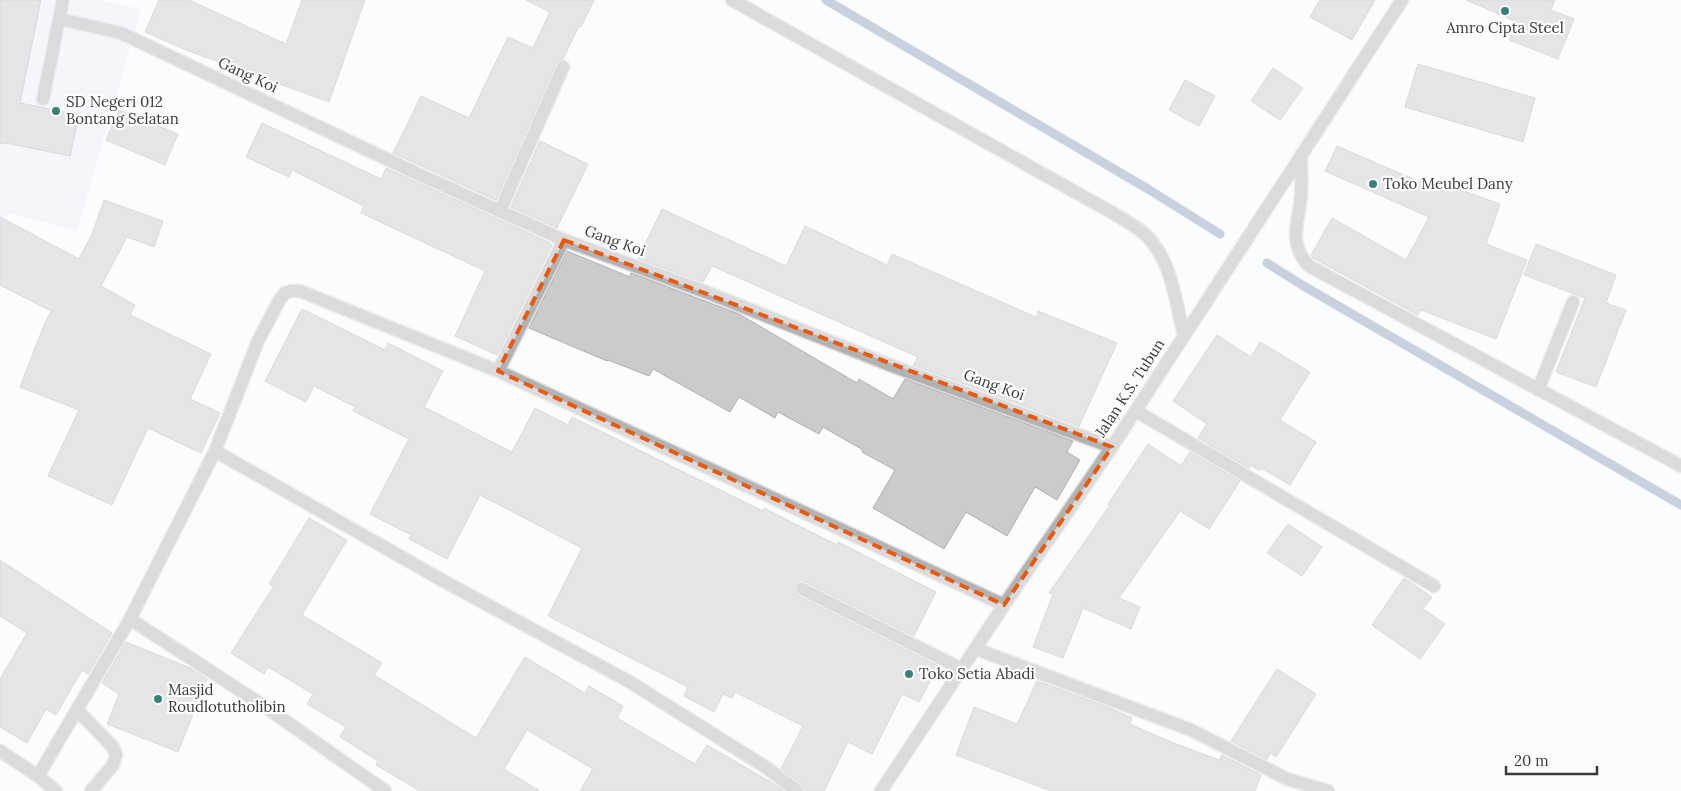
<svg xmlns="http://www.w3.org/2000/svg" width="1681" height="791" viewBox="0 0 1681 791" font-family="Lora,serif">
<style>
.built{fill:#eceff7}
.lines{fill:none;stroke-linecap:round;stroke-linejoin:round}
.stream{stroke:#8e9eb8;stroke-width:9}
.building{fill:#cbcbcc;stroke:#b0b0b2}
.minor-casing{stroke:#d8d9da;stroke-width:15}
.minor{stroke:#b3b2b3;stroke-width:12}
.marked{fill:none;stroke:#e8590c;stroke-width:4;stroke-dasharray:10 6;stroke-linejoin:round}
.poi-dot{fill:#3a8077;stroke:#fbfcfd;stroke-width:2}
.labels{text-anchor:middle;stroke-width:4.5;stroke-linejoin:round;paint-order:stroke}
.poi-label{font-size:15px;fill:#3b3b3b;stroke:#fbfcfd;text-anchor:start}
.street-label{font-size:15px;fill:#3b3b3b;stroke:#fbfcfd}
</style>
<rect width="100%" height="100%" fill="#fbfcfd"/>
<path class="built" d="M 0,0 L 99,0 L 141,9 L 77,231 L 7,213 L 0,226 Z"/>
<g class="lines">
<path class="stream" d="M 826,0 L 1148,189 L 1220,234
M 1267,263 L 1302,285 L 1681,505"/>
</g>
<path class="building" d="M 0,0 L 41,0 L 20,103 L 79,115 L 70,156 L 11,144 L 0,143 Z
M 159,0 L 189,0 L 286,44 L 302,0 L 365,0 L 329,102 L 186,50 L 145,32 Z
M 526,0 L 594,0 L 581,27 L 579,26 L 563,59 L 559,60 L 556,64 L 496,200 L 393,153 L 421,96 L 469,118 L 508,37 L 533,48 L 550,12 Z
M 1320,0 L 1375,0 L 1352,40 L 1310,17 Z
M 1466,0 L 1555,0 L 1551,10 L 1574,19 L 1558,59 L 1509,40 L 1517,22 Z
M 1418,64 L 1535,98 L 1523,142 L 1405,107 Z
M 1273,68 L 1303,88 L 1280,120 L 1251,101 Z
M 1185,80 L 1215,96 L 1199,126 L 1169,110 Z
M 119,110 L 178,134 L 165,165 L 106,140 Z
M 262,123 L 381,179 L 386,168 L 550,243 L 550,244 L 552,245 L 497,355 L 455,336 L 485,271 L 361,213 L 364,206 L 292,170 L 289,177 L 246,157 Z
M 540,141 L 588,164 L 557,228 L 511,207 Z
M 1337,146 L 1436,189 L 1439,182 L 1500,204 L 1486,244 L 1527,260 L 1496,339 L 1421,310 L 1418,315 L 1313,258 L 1311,255 L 1332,218 L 1406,260 L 1429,217 L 1325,171 Z
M 104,200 L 163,221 L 154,247 L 127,237 L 101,286 L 135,305 L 130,315 L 211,354 L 190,399 L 220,413 L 201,453 L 148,428 L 112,505 L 48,476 L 79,410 L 20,387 L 44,325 L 51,311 L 0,285 L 0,217 L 79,259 L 92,234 Z
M 662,209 L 786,266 L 805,226 L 887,265 L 892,254 L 1036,317 L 1038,311 L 1117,343 L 1079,426 L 913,365 L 918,357 L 712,266 L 703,282 L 638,259 Z
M 1536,244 L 1616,275 L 1606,303 L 1626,310 L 1596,387 L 1556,372 L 1585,298 L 1524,275 Z
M 567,251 L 630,277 L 631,273 L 739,314 L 857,383 L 859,379 L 893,399 L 905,379 L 1073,441 L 1067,452 L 1080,460 L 1057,500 L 1035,487 L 1007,536 L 966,512 L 944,549 L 873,508 L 895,470 L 862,452 L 863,450 L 823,427 L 819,434 L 778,412 L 775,418 L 739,397 L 730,412 L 653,369 L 649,376 L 608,360 L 607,361 L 529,328 Z
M 302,309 L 385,350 L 388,343 L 443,371 L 424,407 L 512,452 L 535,408 L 568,425 L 572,417 L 763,511 L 764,508 L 837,545 L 838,542 L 936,592 L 914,636 L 806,582 L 798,582 L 794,589 L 798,596 L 938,666 L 919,702 L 902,694 L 872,754 L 848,742 L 824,791 L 805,791 L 802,785 L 781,769 L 803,726 L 735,692 L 732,698 L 723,694 L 714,712 L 684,696 L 688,687 L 548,616 L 582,548 L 480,495 L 447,559 L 409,539 L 411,535 L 370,514 L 409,439 L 353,411 L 355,407 L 314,386 L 306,402 L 265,381 Z
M 1217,335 L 1251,357 L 1260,342 L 1310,372 L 1280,420 L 1316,442 L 1290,485 L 1261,468 L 1260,471 L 1251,465 L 1249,468 L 1198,438 L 1207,424 L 1173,401 Z
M 1148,444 L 1181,466 L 1190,452 L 1240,481 L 1209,529 L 1180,511 L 1119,598 L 1140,607 L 1131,629 L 1083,608 L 1063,658 L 1033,647 L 1053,594 L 1049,593 L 1110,505 L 1108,504 Z
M 309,518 L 347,540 L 302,615 L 382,663 L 374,675 L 476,738 L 525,657 L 585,693 L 589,686 L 623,706 L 617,718 L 695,764 L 707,745 L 774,784 L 784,791 L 580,791 L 593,769 L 527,730 L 504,769 L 540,791 L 420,791 L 376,765 L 378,761 L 340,737 L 346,727 L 307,704 L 313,694 L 268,667 L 264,674 L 231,653 L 273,587 L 269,584 Z
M 1288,524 L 1322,547 L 1302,576 L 1267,553 Z
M 0,560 L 112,633 L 88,674 L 82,670 L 56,715 L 46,709 L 27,743 L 0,727 L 0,679 L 27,633 L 0,616 Z
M 1404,578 L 1432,597 L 1423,609 L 1445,624 L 1420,659 L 1372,625 Z
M 126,642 L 190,668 L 207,679 L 178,752 L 107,724 L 119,694 L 102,683 Z
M 1277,669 L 1316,694 L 1276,757 L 1270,753 L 1267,760 L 1231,741 Z
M 1037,681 L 1105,706 L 1132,718 L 1130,724 L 1171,742 L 1219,760 L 1222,755 L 1261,775 L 1255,791 L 1051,791 L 956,755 L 974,707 L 1017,724 Z"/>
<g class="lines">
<defs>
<path id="minor" d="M 732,0 L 1111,212 C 1121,218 1132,224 1141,231 C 1171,254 1175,300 1184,335
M 59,19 L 121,33 L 416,173 L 564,240 L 706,292 L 890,365 L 1112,447
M 43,99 L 63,0
M 1301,155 C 1301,168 1302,182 1301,195 C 1299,223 1287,242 1309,266 L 1681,466
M 500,211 L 563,67
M 498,371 L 564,240
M 1538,390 L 1573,302
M 1136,411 L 1434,586
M 215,451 L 258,341 L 280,299 L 285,293 L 291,291 L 300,291 L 498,371 L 1004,605
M 802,589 L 962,669
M 130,619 L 264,706 L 385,791
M 976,649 L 1191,730 L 1287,779 L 1328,791
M 77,710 L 113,747 L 116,755 L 113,765 L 91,791
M 0,751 L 38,776 L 56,791
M 38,776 L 130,619 L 215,451 L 447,583 L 630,682 L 767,768 L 797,791
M 881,791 L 1004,605 L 1112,447 L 1402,0"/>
</defs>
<use href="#minor" class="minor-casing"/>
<use href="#minor" class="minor"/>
</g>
<path d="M0 0H1681V791H0ZM 564,240 L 1112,447 L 1004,605 L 498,371 Z" fill="#fbfcfd" fill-opacity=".55" fill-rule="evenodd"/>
<path class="marked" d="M 564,240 L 1112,447 L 1004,605 L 498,371 Z"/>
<g class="poi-dot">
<circle cx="1505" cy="11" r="5"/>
<circle cx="56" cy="111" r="5"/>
<circle cx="1373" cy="184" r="5"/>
<circle cx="909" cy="674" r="5"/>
<circle cx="158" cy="699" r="5"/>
</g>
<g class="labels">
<g class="poi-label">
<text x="1505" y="33" text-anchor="middle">Amro Cipta Steel</text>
<text x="66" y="107">SD Negeri 012<tspan x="66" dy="17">Bontang Selatan</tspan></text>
<text x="1383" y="189">Toko Meubel Dany</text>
<text x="919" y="679">Toko Setia Abadi</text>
<text x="168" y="695">Masjid<tspan x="168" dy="17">Roudlotutholibin</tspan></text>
</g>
<g class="street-label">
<text transform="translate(248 75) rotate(25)" y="5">Gang Koi</text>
<text transform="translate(615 241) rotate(20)" y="5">Gang Koi</text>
<text transform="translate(994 385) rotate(20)" y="5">Gang Koi</text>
<text transform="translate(1130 388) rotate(-57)" y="5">Jalan K.S. Tubun</text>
</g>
</g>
<path d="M1506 766v8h91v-8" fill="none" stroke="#3b3b3b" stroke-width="2.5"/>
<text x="1514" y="766" font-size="15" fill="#3b3b3b" stroke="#fbfcfd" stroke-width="4" paint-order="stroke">20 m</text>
</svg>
